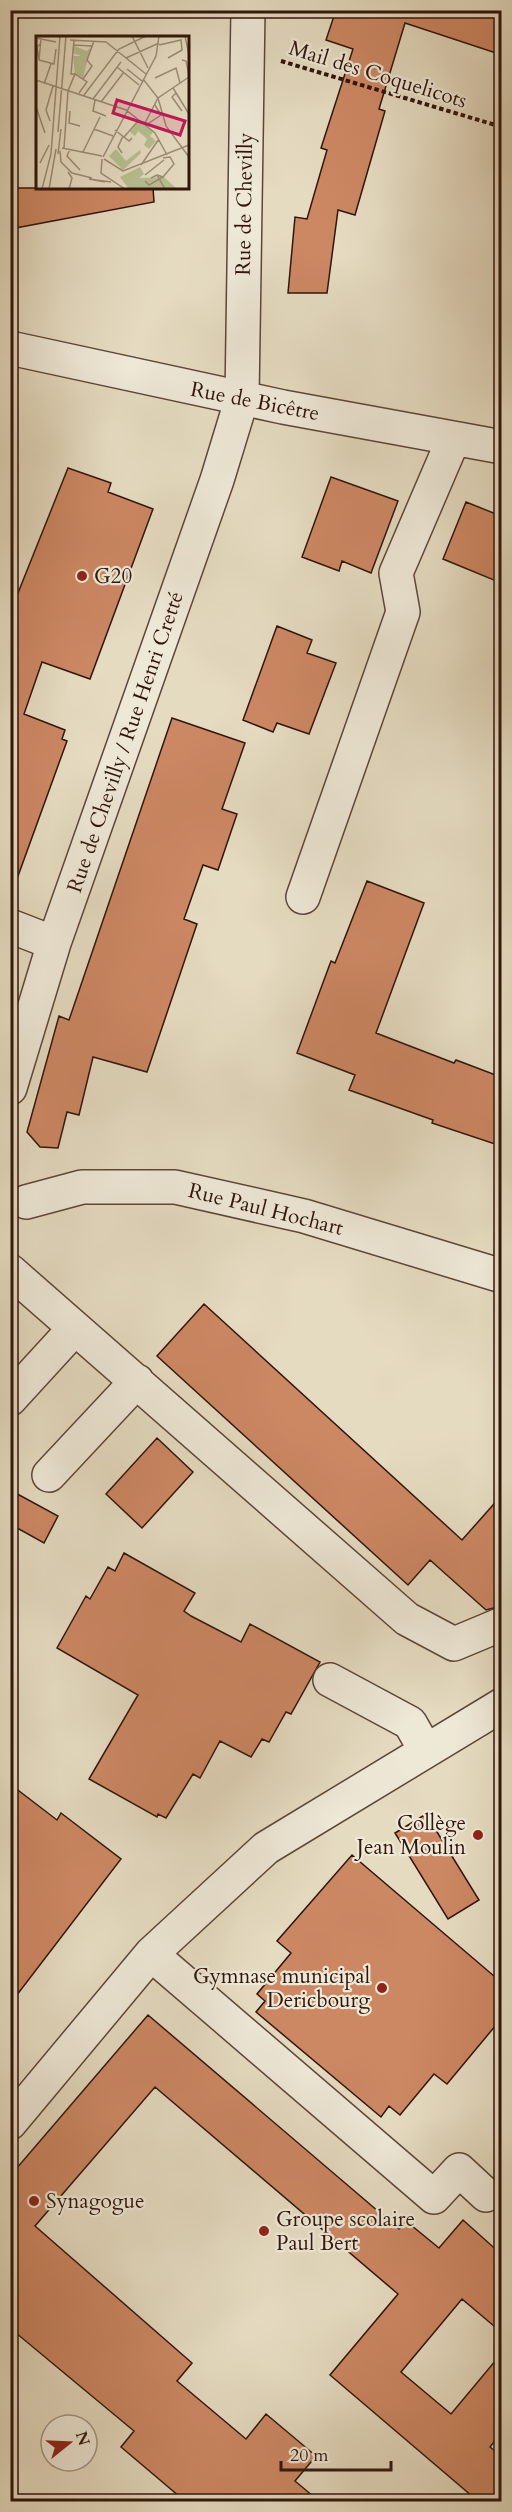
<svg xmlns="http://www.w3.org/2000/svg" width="512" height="2512" viewBox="0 0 512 2512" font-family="Cardo,serif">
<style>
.building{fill:#cc8763;stroke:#2f150a;stroke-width:1.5}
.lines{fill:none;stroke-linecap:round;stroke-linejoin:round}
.minor-casing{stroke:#5c4638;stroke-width:36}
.path{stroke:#2f150a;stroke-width:4;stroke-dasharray:4.5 3;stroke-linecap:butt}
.minor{stroke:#eee8d7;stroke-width:33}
.poi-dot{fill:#8f2418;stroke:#eee8d7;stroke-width:2}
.labels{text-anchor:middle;stroke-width:4.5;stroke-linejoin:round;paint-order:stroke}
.street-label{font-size:21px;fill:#2f150a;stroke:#eee8d7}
.poi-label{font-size:21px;fill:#2f150a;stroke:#eee8d7;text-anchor:start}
.inset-road{fill:none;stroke:#9c8c78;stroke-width:1.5}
.view{fill:#c2185b;fill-opacity:0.15;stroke:#c2185b;stroke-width:3}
.inset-edge{fill:none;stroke:#2f150a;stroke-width:3}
</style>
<rect width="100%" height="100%" fill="#e5dbc1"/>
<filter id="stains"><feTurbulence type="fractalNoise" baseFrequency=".00333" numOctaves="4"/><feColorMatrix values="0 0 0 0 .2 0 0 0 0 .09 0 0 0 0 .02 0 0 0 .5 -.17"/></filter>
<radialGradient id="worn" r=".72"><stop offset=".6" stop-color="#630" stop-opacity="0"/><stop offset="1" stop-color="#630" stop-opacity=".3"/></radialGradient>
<path class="building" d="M 336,10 L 501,10 L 501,33 L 496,53 L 405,23 L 379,109 L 385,111 L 355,215 L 338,210 L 327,293 L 288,293 L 295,217 L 307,219 L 327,150 L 321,148 L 353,49 L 326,40 Z
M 10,188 L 153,188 L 154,202 L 10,229 Z
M 68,468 L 111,483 L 108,492 L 153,509 L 90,679 L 42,662 L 24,714 L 65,730 L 62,739 L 67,741 L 14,887 L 10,886 L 10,613 Z
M 331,477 L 398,501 L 371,573 L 342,561 L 339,571 L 302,557 Z
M 466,502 L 501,516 L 501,583 L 443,559 Z
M 277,626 L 312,640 L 307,653 L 336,663 L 309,734 L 277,723 L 273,732 L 243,720 Z
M 172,718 L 245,743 L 222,809 L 237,814 L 218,870 L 203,865 L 184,919 L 197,924 L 147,1072 L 93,1057 L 79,1115 L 67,1112 L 58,1148 L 40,1147 L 27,1132 L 59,1016 L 69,1020 Z
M 367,881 L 424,903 L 376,1033 L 454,1063 L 456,1060 L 501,1077 L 501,1146 L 432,1123 L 433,1120 L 349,1090 L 355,1075 L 297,1053 L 331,961 L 335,963 Z
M 204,1304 L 462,1540 L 501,1496 L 501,1606 L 486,1610 L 430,1560 L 408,1585 L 157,1356 Z
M 157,1438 L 193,1472 L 142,1528 L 106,1494 Z
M 10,1490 L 58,1516 L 44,1543 L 10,1524 Z
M 124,1553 L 195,1593 L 184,1611 L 191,1616 L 241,1642 L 250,1624 L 320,1662 L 291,1714 L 286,1712 L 269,1742 L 262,1739 L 251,1757 L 220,1741 L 200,1778 L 193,1774 L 166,1818 L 158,1814 L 157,1817 L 89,1779 L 138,1695 L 57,1648 L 86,1596 L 90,1599 L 108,1567 L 115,1571 Z
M 10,1784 L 57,1820 L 61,1813 L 121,1859 L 10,2004 Z
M 426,1814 L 479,1900 L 448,1919 L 395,1833 Z
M 352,1855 L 501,1982 L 501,2019 L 447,2084 L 434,2074 L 400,2115 L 389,2106 L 381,2117 L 256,2012 L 265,2001 L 257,1994 L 291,1953 L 277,1941 Z
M 148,2015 L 399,2229 L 406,2221 L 439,2248 L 463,2220 L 501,2254 L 501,2332 L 462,2299 L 401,2372 L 451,2414 L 501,2354 L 501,2433 L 490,2447 L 501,2456 L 501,2502 L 479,2502 L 330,2375 L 398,2294 L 155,2087 L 35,2226 L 192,2363 L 177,2381 L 246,2439 L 266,2414 L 316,2456 L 295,2481 L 320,2502 L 186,2502 L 121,2447 L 134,2431 L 10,2328 L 10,2176 Z"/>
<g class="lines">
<defs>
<path id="minor" d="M 10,348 L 283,407 L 502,447
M 303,897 L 403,612 L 396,573 L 453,440
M 10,926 L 54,943
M 10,1088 L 54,943 L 217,480 L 242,398 L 248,10
M 26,1202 L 82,1187 L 175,1187 L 304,1216 L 502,1276
M 10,1271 L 407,1619 L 454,1644 L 502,1624
M 10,1399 L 75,1328
M 49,1475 L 137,1381
M 330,1680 L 410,1723 L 426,1751
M 151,1954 L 434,2197 L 459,2170 L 486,2195
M 10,2123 L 151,1954 L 266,1848 L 502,1705"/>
</defs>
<use href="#minor" class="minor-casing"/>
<path class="path" d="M 281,61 L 502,127"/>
<use href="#minor" class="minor"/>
</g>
<g class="poi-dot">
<circle cx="82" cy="576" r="6"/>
<circle cx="478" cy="1835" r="6"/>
<circle cx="382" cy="1988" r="6"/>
<circle cx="34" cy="2201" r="6"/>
<circle cx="264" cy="2231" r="6"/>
</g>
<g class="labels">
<g class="street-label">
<text transform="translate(378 74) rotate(17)" y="7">Mail des Coquelicots</text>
<text transform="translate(244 204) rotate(-89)" y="7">Rue de Chevilly</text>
<text transform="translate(255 401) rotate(11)" y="7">Rue de Bicêtre</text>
<text transform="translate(125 742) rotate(-71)" y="7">Rue de Chevilly / Rue Henri Cretté</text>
<text transform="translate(266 1209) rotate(14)" y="7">Rue Paul Hochart</text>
</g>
<g class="poi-label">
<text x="94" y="583">G20</text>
<text x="466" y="1830" text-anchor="end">Collège<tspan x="466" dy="24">Jean Moulin</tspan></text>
<text x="370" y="1983" text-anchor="end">Gymnase municipal<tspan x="370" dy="24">Dericbourg</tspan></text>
<text x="46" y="2208">Synagogue</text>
<text x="276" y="2226">Groupe scolaire<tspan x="276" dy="24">Paul Bert</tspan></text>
</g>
</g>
<g transform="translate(36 36)">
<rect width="153" height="153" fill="#e5dbc1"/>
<path d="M 38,10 L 51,15 L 55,11 L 47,42 L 39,37 L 37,20 L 45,20 L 37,17 ZM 102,85 L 117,96 L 114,100 L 120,105 L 113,113 L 108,109 L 111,103 L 102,95 L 99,100 L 94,96 ZM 80,113 L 90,125 L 104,114 L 105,117 L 87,134 L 73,120 ZM 104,131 L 108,138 L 103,142 L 128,141 L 141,153 L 93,153 L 84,141 Z" fill="#b7c091"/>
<path class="inset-road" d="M 96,0 L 112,32M 149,0 L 153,19M 0,2 L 20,6M 34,4 L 70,6 L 110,38M 38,4 L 35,38 L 39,38M 4,8 L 1,11 L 3,24 L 5,2M 37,9 L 56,10M 123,9 L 145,4 L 146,14 L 132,22M 90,22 L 123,7M 3,24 L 18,28 L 20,13M 146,24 L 150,25 L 153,39M 81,31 L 103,49M 91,33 L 106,45M 119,42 L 140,32 L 144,47M 47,43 L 56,30 L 51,24 L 58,5M 107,43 L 122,62 L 130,90 L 153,121M 0,44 L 90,74 L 119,97 L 131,119M 8,48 L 15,28M 137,52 L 153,78M 140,57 L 136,61 L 146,75M 48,59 L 83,13 L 110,0M 57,63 L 85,26M 59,64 L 57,75 L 70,80M 65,66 L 88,36M 0,71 L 9,97M 34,75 L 33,87 L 44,90M 14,85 L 10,74 L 17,50M 109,87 L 122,62 L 153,41M 110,89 L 125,79 L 119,69M 58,93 L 77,100M 79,94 L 93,105 L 96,102M 22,96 L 30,0M 88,101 L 103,84M 26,112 L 66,120M 28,112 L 32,55 L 39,38 L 51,46 L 43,57M 34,113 L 31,120 L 44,134M 24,115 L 25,126 L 36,137 L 56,142M 47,116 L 64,81M 86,117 L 82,111 L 87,100M 22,118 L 25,93M 67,121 L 120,20 L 123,0M 66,123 L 65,137 L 89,153M 68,123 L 87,135 L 153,109M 4,127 L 13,109M 105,129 L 123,103M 32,136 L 36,142 L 33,153M 109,139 L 128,124M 127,141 L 138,128 L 134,121 L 127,122M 115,142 L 121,139 L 129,153M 109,145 L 113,149 L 127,141 L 121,139M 69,146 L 53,143 L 75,146M 6,153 L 15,118 L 24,0M 13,153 L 20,113"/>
<path class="view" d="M 81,64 L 149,85 L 144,99 L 77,77 Z"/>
<rect width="153" height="153" class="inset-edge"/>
</g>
<rect width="512" height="2512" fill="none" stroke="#e5dbc1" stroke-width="36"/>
<rect x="12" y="12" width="488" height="2488" fill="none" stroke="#2f150a" stroke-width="3"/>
<rect x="18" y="18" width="476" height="2476" fill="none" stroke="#2f150a" stroke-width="1.5"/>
<g transform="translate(69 2443) rotate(72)"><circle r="28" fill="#eee8d7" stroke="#a29485" stroke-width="1.5"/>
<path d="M0-4.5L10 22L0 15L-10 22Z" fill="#8f2418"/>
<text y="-9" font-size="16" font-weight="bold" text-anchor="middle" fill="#2f150a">N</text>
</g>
<path d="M281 2461v9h110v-9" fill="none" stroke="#2f150a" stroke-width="3"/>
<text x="290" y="2461" font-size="18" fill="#2f150a" stroke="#eee8d7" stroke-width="4.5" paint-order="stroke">20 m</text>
<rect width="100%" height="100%" filter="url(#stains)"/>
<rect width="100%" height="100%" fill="url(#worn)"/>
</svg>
